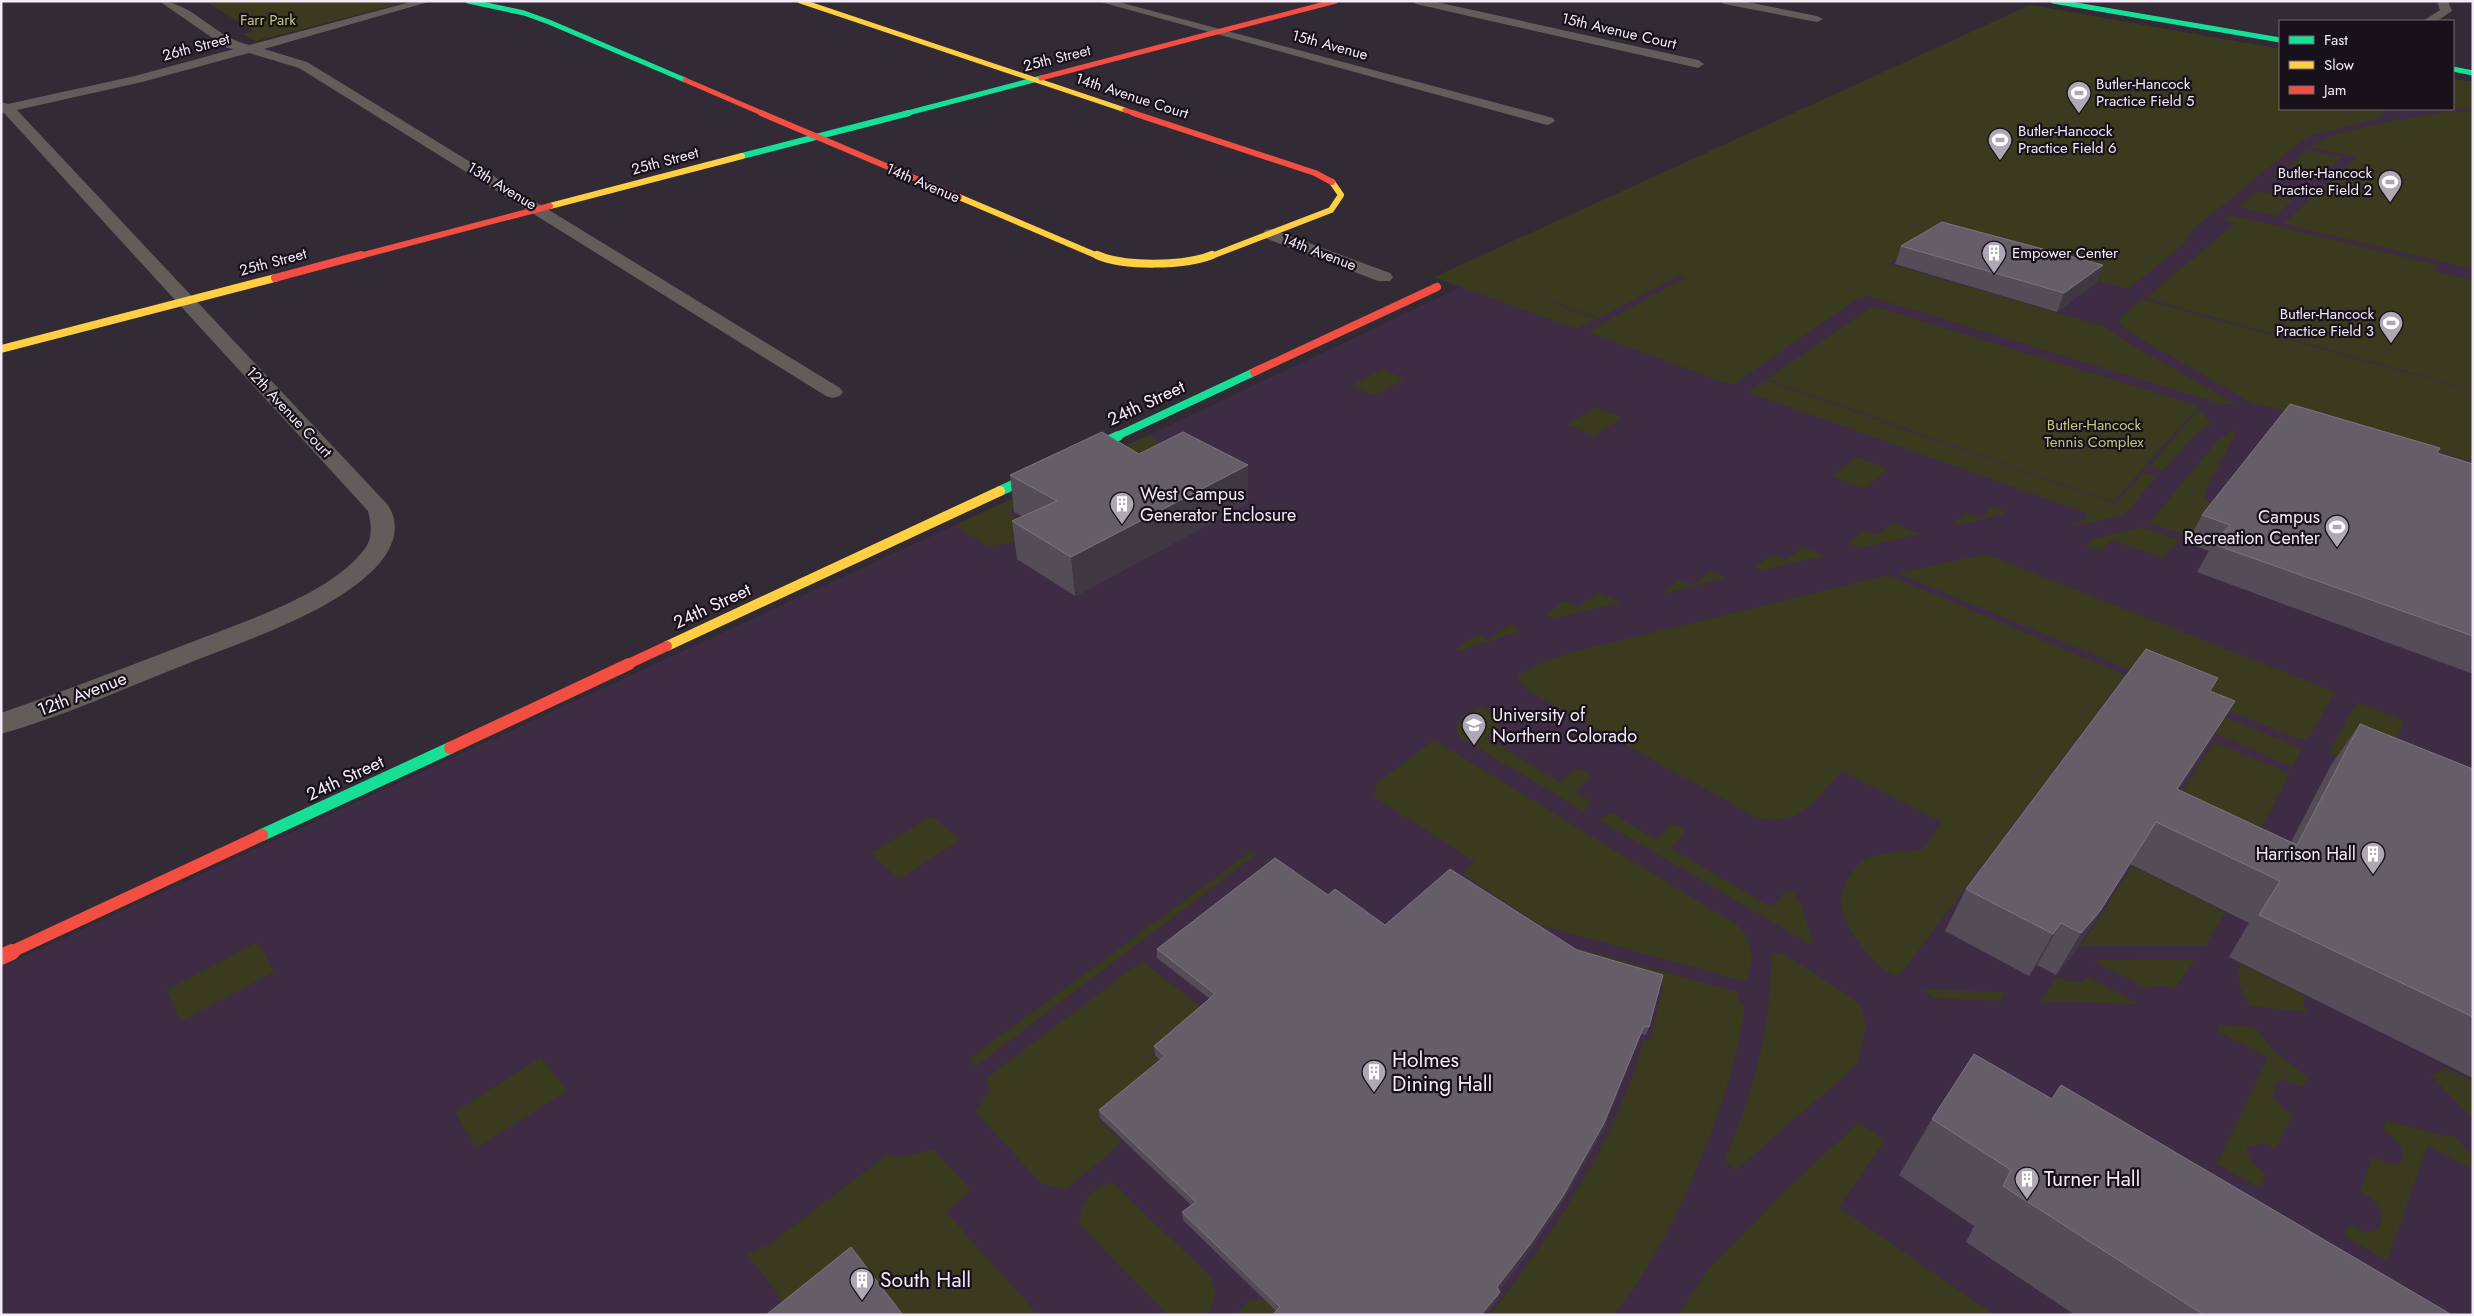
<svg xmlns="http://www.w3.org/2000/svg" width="2474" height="1316" viewBox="0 0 2474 1316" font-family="Jost,sans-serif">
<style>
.built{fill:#3e2c45}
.green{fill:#3a3a1e}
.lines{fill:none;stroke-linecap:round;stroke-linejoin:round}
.street{fill:#625d5a;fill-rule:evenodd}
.fast-far4{stroke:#16e098;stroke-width:5}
.fast-far3{stroke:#16e098;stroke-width:6}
.fast-far2{stroke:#16e098;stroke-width:8}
.fast-far1{stroke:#16e098;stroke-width:10}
.fast{stroke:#16e098;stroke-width:12}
.slow-far3{stroke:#ffcf43;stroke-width:5}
.slow-far2{stroke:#ffcf43;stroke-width:6}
.slow-far1{stroke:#ffcf43;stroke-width:8}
.slow{stroke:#ffcf43;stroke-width:10}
.jam-far5{stroke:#f24e42;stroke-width:5}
.jam-far4{stroke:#f24e42;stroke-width:6}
.jam-far3{stroke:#f24e42;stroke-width:8}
.jam-far2{stroke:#f24e42;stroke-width:10}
.jam-far1{stroke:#f24e42;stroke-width:12}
.jam{stroke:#f24e42;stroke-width:16}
.wall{fill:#544d57}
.shaded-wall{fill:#3f3842}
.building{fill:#655e68;stroke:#7c747f}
.labels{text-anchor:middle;stroke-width:4.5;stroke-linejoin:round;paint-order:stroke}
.far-park-label{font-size:15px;fill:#c5c87c;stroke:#18111b}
.far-street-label{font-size:15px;fill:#f4eaf8;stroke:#18111b}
.far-poi-label{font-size:15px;fill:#f4eaf8;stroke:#18111b;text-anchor:start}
.street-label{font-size:18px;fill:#f4eaf8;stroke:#18111b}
.poi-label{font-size:18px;fill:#f4eaf8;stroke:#18111b;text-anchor:start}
.near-poi-label{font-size:21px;fill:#f4eaf8;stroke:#18111b;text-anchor:start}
</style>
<rect width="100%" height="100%" fill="#322a35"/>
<path class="built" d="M 2030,5 L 2280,49 L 2280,109 L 2453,109 L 2453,79 L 2473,82 L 2473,1315 L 1,1315 L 1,967 L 1147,436 L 1459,288 L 1434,277 Z"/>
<path class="green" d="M 205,1 L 411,1 L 256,41 L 243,34 L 253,31 Z
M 2030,5 L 2280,49 L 2280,109 L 2386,109 L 2382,116 L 2376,119 L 2315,134 L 2300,142 L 2191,231 L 2185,243 L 2128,289 L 1933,237 L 1889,264 L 2103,326 L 2127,342 L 2236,404 L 2221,404 L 1868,296 L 1860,297 L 1734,384 L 1726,383 L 1588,332 L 1685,277 L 1680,275 L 1599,318 L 1516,289 L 1596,319 L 1577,329 L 1434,277 Z
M 2453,79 L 2473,82 L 2473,109 L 2453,108 Z
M 2446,112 L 2473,112 L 2473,269 L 2283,224 L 2356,157 L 2311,147 C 2329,130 2419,116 2446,112 Z
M 2307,150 L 2342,157 L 2325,172 L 2289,166 Z
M 2258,191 L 2285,197 L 2292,201 L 2276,216 L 2239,207 Z
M 2230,215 L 2438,265 L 2434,271 L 2473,280 L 2473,390 L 2146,298 L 2235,223 L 2224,220 Z
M 2141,299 L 2473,391 L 2473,462 C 2420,446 2367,431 2313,418 C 2292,413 2274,407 2253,404 L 2126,330 L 2120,323 L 2120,318 Z
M 1873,306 L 2199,406 L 2113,502 L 1767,379 Z
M 1383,369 L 1405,379 L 1374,395 L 1351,385 Z
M 1765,380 L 2115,504 L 2144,472 L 2156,477 L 2127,512 L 2120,516 L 2069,527 L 2087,517 L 2086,513 L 1747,392 Z
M 1597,407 L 1623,418 L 1594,436 L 1567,424 Z
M 2197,411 L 2203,413 L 2211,424 L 2199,430 L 2163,471 L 2150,466 Z
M 2233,430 L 2236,433 L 2206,489 L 2205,498 L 2214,506 L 2190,537 L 2149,523 L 2217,441 Z
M 1147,436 L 1181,454 L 1105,466 L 1008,512 L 1048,538 L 988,546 L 957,527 L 960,523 Z
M 1857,457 L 1888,469 L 1864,489 L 1832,476 Z
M 1993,506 L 2002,510 L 2006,514 L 1952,526 L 1966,512 L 1981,518 Z
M 1892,523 L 1920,534 L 1860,548 L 1849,543 L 1864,530 L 1877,535 Z
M 2142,527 L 2179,540 L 2163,558 L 2112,540 L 2100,551 L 2084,546 L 2093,539 Z
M 1802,547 L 1825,556 L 1762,570 L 1755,567 L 1772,554 L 1786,560 Z
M 1986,554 L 2335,692 L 2308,740 L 2298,739 L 1897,573 Z
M 1711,571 L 1727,578 L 1662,594 L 1678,580 L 1691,585 Z
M 1888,575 L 2125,675 L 1899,976 C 1876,972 1837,921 1841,897 C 1842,888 1852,870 1859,864 C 1875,851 1903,852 1922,850 L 1942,822 L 1842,771 C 1814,799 1804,826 1758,818 L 1528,691 L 1518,678 L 1519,674 L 1542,662 L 1573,652 Z
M 1599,592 L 1622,603 L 1554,618 L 1546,614 L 1564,601 L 1578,607 Z
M 1510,624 L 1522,630 L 1459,651 L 1456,649 L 1476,634 L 1488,640 Z
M 2357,702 L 2405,721 L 2379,773 L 2329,752 Z
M 1479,707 L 1500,716 L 1503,722 L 1486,738 L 1560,782 C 1569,775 1580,762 1590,775 L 1586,782 L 1575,791 L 1590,801 L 1585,812 L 1458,736 L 1456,728 L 1458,723 Z
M 2212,711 L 2302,749 L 2292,767 L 2201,727 Z
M 1434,740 L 1739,926 C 1756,948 1752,957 1747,982 L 1540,925 L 1463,874 L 1474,861 L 1374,797 L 1377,783 Z
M 2214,742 L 2290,773 L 2252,845 L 2170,809 Z
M 1612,813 L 1655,839 L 1672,824 L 1681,826 L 1686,832 L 1671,848 L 1771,907 L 1785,893 L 1792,891 L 1800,902 L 1813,942 L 1808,943 L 1598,819 Z
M 932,816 L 960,840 L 899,879 L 871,853 Z
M 1251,851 L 1257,854 L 976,1066 L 969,1059 Z
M 2132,866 L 2225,912 L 2206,946 L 2081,946 Z
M 258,942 L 274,972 L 181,1021 L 166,990 Z
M 1564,945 L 1738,992 L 1738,1001 L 1745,1006 C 1741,1027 1738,1049 1732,1069 C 1710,1145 1665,1255 1613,1315 L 1489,1315 C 1502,1300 1513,1285 1524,1269 C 1574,1202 1622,1120 1644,1039 L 1650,1040 L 1663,986 L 1663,982 L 1576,957 Z
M 1772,953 L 1783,953 L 1852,998 L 1863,1011 L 1866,1026 L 1861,1049 L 1857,1063 L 1849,1072 L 1736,1170 L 1725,1160 C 1743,1114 1760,1068 1767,1019 C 1770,997 1770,975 1772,953 Z
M 2195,959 L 2175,988 L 2157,985 L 2147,989 L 2093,960 Z
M 1142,961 L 1204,1009 L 1151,1053 L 1163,1064 L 1098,1118 L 1122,1142 L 1067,1189 L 1042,1184 L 975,1112 L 989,1092 L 987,1078 Z
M 2238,963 L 2304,995 L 2304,1007 L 2309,1012 L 2249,1006 L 2240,987 Z
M 2057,977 L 2070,982 L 2082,982 L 2088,977 L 2139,1004 L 2040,1001 Z
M 1921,989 L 2005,992 L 2000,1001 L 1934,998 Z
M 2218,1025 L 2255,1027 L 2274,1051 L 2307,1077 L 2303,1087 L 2280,1079 L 2273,1087 L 2273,1099 L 2284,1109 L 2293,1114 L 2276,1148 L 2265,1143 L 2246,1147 L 2251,1162 L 2266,1174 L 2260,1188 L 2217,1164 L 2268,1057 L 2219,1032 Z
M 541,1057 L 567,1091 L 476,1148 L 455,1112 Z
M 2444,1067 L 2473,1082 L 2473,1119 L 2430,1074 L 2439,1072 Z
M 2386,1120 L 2441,1135 L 2454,1136 L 2473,1156 L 2473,1169 L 2427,1146 L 2387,1261 L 2345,1236 L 2349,1224 L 2365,1232 L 2374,1232 C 2392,1218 2376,1200 2360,1191 L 2373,1157 L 2391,1164 L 2402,1162 C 2407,1147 2395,1138 2383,1130 Z
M 1858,1123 L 1885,1140 L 1839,1207 L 1994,1315 L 1678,1315 L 1706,1272 L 1786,1190 Z
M 933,1149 L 971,1190 L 946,1212 L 1038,1315 L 793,1315 L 747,1254 L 770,1244 L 888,1154 L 901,1157 Z
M 1108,1183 L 1114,1184 L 1210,1276 C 1217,1292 1216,1300 1207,1315 L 1167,1315 L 1079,1224 C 1081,1204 1088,1190 1108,1183 Z
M 1271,1297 L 1288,1300 L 1273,1315 L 1235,1315 L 1251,1299 L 1262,1300 Z"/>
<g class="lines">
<path class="street" d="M 159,1 C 191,1 216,38 249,45 L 414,1 L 432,1 L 264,49 L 307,62 L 840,388 L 843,392 L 840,396 L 833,398 L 826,396 L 299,68 L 249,53 L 142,82 L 17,110 L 387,504 C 405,529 389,556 369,574 C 322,617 238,643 179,667 C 121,690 61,717 1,734 L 1,713 C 67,690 132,665 197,640 C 247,620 334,593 366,547 C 373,536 371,523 368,511 L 4,113 L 1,114 L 1,102 L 8,104 L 135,76 L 234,49 L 227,48 Z
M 1097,1 L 1115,1 L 1553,118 L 1555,121 L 1548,125 L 1543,124 Z
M 1411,1 L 1432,1 L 1698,60 L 1704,64 L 1698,68 L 1416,4 Z
M 1719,1 L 1742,1 L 1817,16 L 1823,19 L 1817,22 L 1724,4 Z
M 2437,1 L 2448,1 L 2452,11 L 2437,21 L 2423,21 L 2440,10 Z
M 1271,229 L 1390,273 L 1393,277 L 1390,281 L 1378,281 L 1265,238 L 1263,234 L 1265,230 Z"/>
<path class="fast-far4" d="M 468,1 L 524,13 L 549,22 L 685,80
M 2053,1 L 2280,40
M 2453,69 L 2473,73
M 904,114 L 1041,78"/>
<path class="fast-far3" d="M 742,156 L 909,113"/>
<path class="fast-far2" d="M 1115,437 L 1254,372"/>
<path class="fast-far1" d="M 1000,491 L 1118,436"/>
<path class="fast" d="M 262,835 L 450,748"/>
<path class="slow-far3" d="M 800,1 L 1125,110"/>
<path class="slow-far2" d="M 959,197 L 1100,257
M 550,206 L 742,156
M 1209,257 L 1331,210 L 1341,195 L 1332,182"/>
<path class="slow-far1" d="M 1097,255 C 1124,267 1185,266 1212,255
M 1,349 L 275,278"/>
<path class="slow" d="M 667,646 L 1000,491"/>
<path class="jam-far5" d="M 1041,78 L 1336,1
M 685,80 L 764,114
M 1125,110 L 1136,114"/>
<path class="jam-far4" d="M 761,113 L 959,197
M 1133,113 L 1315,173 L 1332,182
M 356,257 L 550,206"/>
<path class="jam-far3" d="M 275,278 L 361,255
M 1254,372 L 1437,287"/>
<path class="jam-far2" d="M 626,665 L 667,646"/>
<path class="jam-far1" d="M 450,748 L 629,664
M 9,953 L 262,835"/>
<path class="jam" d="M 1,957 L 12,952"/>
</g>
<path class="wall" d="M 1901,246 L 2103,265 L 2096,283 L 2057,312 L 1895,264 Z
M 2437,453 L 2473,464 L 2473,674 L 2197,572 L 2209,551 L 2187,543 L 2202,515 Z
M 1139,454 L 1248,503 L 1075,596 L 1017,559 L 1012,521 L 1022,516 L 1014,512 L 1010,475 Z
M 2210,691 L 2210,742 L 2178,790 L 2291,842 L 2331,765 L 2360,724 L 2473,769 L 2473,1078 L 2229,957 L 2249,923 L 2130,864 L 2074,953 L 2056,975 L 2037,965 L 2029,976 L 1945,931 L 1966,889 Z
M 1328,895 L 1385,925 L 1649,1027 L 1646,1035 L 1641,1034 L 1602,1132 L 1561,1204 L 1529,1251 L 1499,1290 L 1500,1292 L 1498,1300 L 1276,1311 L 1183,1220 L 1182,1212 L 1191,1205 L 1100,1118 L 1099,1110 L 1160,1060 L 1155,1055 L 1154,1046 L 1210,999 L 1157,958 L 1157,949 Z
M 2061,1085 L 2452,1315 L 2075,1315 L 1966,1242 L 1974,1226 L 1899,1175 L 1932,1119 L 2051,1099 Z"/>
<path class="shaded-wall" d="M 2103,265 L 2096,283 L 2057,312 L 2064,293 Z
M 1248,465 L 1248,503 L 1075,596 L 1071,557 Z
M 2235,701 L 2210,742 L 2157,823 L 2177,789 Z
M 2156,822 L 2074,953 L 2056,975 L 2081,933 Z
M 2061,923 L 2037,965 L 2029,976 L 2053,934 Z
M 1644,1026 L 1641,1034 L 1602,1132 L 1561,1204 L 1529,1251 L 1495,1295 L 1497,1287 Z
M 1500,1292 L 1498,1300 L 1486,1315 L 1481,1315 Z"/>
<path class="building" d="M 1942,222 L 2103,265 L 2064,293 L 1901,246 Z
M 2290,404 L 2440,448 L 2437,453 L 2473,464 L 2473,636 L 2213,544 L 2230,525 L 2202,515 Z
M 1102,432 L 1139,454 L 1183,432 L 1248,465 L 1071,557 L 1012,521 L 1057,501 L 1010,475 Z
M 2146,649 L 2218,678 L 2210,691 L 2235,701 L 2177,789 L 2297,845 L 2360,724 L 2473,769 L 2473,1017 L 2259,915 L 2280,881 L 2156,822 L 2100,911 L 2081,933 L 2061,923 L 2053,934 L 1966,889 Z
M 1275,858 L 1328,895 L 1335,889 L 1385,925 L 1450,869 L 1577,950 L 1663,975 L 1649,1027 L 1644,1026 L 1604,1123 L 1563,1196 L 1531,1243 L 1497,1287 L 1500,1292 L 1481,1315 L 1272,1315 L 1280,1307 L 1182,1212 L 1196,1202 L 1099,1110 L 1165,1056 L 1154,1046 L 1215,994 L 1157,949 Z
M 1974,1054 L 2052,1099 L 2061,1085 L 2452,1315 L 2204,1315 L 2003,1186 L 2011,1170 L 1932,1119 Z
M 851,1247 L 903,1315 L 766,1315 Z"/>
<defs>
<symbol id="stadium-pin" viewBox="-11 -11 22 30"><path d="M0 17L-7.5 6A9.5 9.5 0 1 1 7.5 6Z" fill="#b0a7b4" stroke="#18111b"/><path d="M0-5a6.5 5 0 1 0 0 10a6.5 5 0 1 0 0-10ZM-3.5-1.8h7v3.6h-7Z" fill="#fff"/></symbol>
<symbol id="building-pin" viewBox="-11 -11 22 30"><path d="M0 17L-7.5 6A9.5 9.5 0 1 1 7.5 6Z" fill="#b0a7b4" stroke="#18111b"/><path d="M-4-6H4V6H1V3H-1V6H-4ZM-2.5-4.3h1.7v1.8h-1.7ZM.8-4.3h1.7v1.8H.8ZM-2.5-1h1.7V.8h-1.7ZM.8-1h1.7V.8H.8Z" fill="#fff"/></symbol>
<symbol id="university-pin" viewBox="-11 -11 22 30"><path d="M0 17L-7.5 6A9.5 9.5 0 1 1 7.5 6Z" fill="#b0a7b4" stroke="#18111b"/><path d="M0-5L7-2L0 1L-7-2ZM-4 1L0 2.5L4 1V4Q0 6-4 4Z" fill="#fff"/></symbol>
</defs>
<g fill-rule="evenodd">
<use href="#stadium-pin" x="2065" y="79" width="28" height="38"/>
<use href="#stadium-pin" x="1986" y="126" width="28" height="38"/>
<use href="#stadium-pin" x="2376" y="168" width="28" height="38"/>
<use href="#building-pin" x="1980" y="239" width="28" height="38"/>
<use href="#stadium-pin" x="2377" y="309" width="28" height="38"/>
<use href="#building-pin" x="1108" y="490" width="28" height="38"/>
<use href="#stadium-pin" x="2323" y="513" width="28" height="38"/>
<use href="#university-pin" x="1460" y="711" width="28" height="38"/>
<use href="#building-pin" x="2359" y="840" width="28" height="38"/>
<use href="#building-pin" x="1360" y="1058" width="28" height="38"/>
<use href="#building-pin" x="2013" y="1165" width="28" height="38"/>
<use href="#building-pin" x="848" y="1266" width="28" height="38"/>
</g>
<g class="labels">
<g class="far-park-label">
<text x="268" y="25">Farr Park</text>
<text x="2094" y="430">Butler-Hancock<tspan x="2094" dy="17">Tennis Complex</tspan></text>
</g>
<g class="far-street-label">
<text transform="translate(1619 31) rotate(13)" y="5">15th Avenue Court</text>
<text transform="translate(1330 45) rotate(15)" y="5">15th Avenue</text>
<text transform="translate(196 47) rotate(-15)" y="5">26th Street</text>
<text transform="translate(1057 58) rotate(-14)" y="5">25th Street</text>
<text transform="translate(1132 96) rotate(18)" y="5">14th Avenue Court</text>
<text transform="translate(665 161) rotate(-15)" y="5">25th Street</text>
<text transform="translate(923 183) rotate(23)" y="5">14th Avenue</text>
<text transform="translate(502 186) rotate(31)" y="5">13th Avenue</text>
<text transform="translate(1319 252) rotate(21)" y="5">14th Avenue</text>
<text transform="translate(273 262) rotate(-15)" y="5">25th Street</text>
<text transform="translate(289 412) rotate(47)" y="5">12th Avenue Court</text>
</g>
<g class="far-poi-label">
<text x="2096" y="89">Butler-Hancock<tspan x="2096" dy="17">Practice Field 5</tspan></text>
<text x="2018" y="136">Butler-Hancock<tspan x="2018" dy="17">Practice Field 6</tspan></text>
<text x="2372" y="178" text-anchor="end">Butler-Hancock<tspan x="2372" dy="17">Practice Field 2</tspan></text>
<text x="2012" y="258">Empower Center</text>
<text x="2374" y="319" text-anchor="end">Butler-Hancock<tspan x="2374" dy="17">Practice Field 3</tspan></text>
</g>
<g class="street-label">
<text transform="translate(1146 403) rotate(-25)" y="6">24th Street</text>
<text transform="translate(712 606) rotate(-25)" y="6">24th Street</text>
<text transform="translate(82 694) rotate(-21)" y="6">12th Avenue</text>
<text transform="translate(345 778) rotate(-25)" y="6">24th Street</text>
</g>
<g class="poi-label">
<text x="1140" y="500">West Campus<tspan x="1140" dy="21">Generator Enclosure</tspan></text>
<text x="2320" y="523" text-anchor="end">Campus<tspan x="2320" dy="21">Recreation Center</tspan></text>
<text x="1492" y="721">University of<tspan x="1492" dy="21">Northern Colorado</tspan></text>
<text x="2356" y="860" text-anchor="end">Harrison Hall</text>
</g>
<g class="near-poi-label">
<text x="1392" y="1067">Holmes<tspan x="1392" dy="24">Dining Hall</tspan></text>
<text x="2044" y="1186">Turner Hall</text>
<text x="880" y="1287">South Hall</text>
</g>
</g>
<rect width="2474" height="1316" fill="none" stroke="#f4eaf8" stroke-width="5"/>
<rect x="2279" y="20" width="175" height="90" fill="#18111b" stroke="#706873"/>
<rect x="2289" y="36" width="25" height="8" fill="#16e098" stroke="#706873"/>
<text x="2324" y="45" font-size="15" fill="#f4eaf8">Fast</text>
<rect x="2289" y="61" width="25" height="8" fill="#ffcf43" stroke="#706873"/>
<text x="2324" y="70" font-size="15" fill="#f4eaf8">Slow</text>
<rect x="2289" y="86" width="25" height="8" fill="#f24e42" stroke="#706873"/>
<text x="2324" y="95" font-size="15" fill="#f4eaf8">Jam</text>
</svg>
